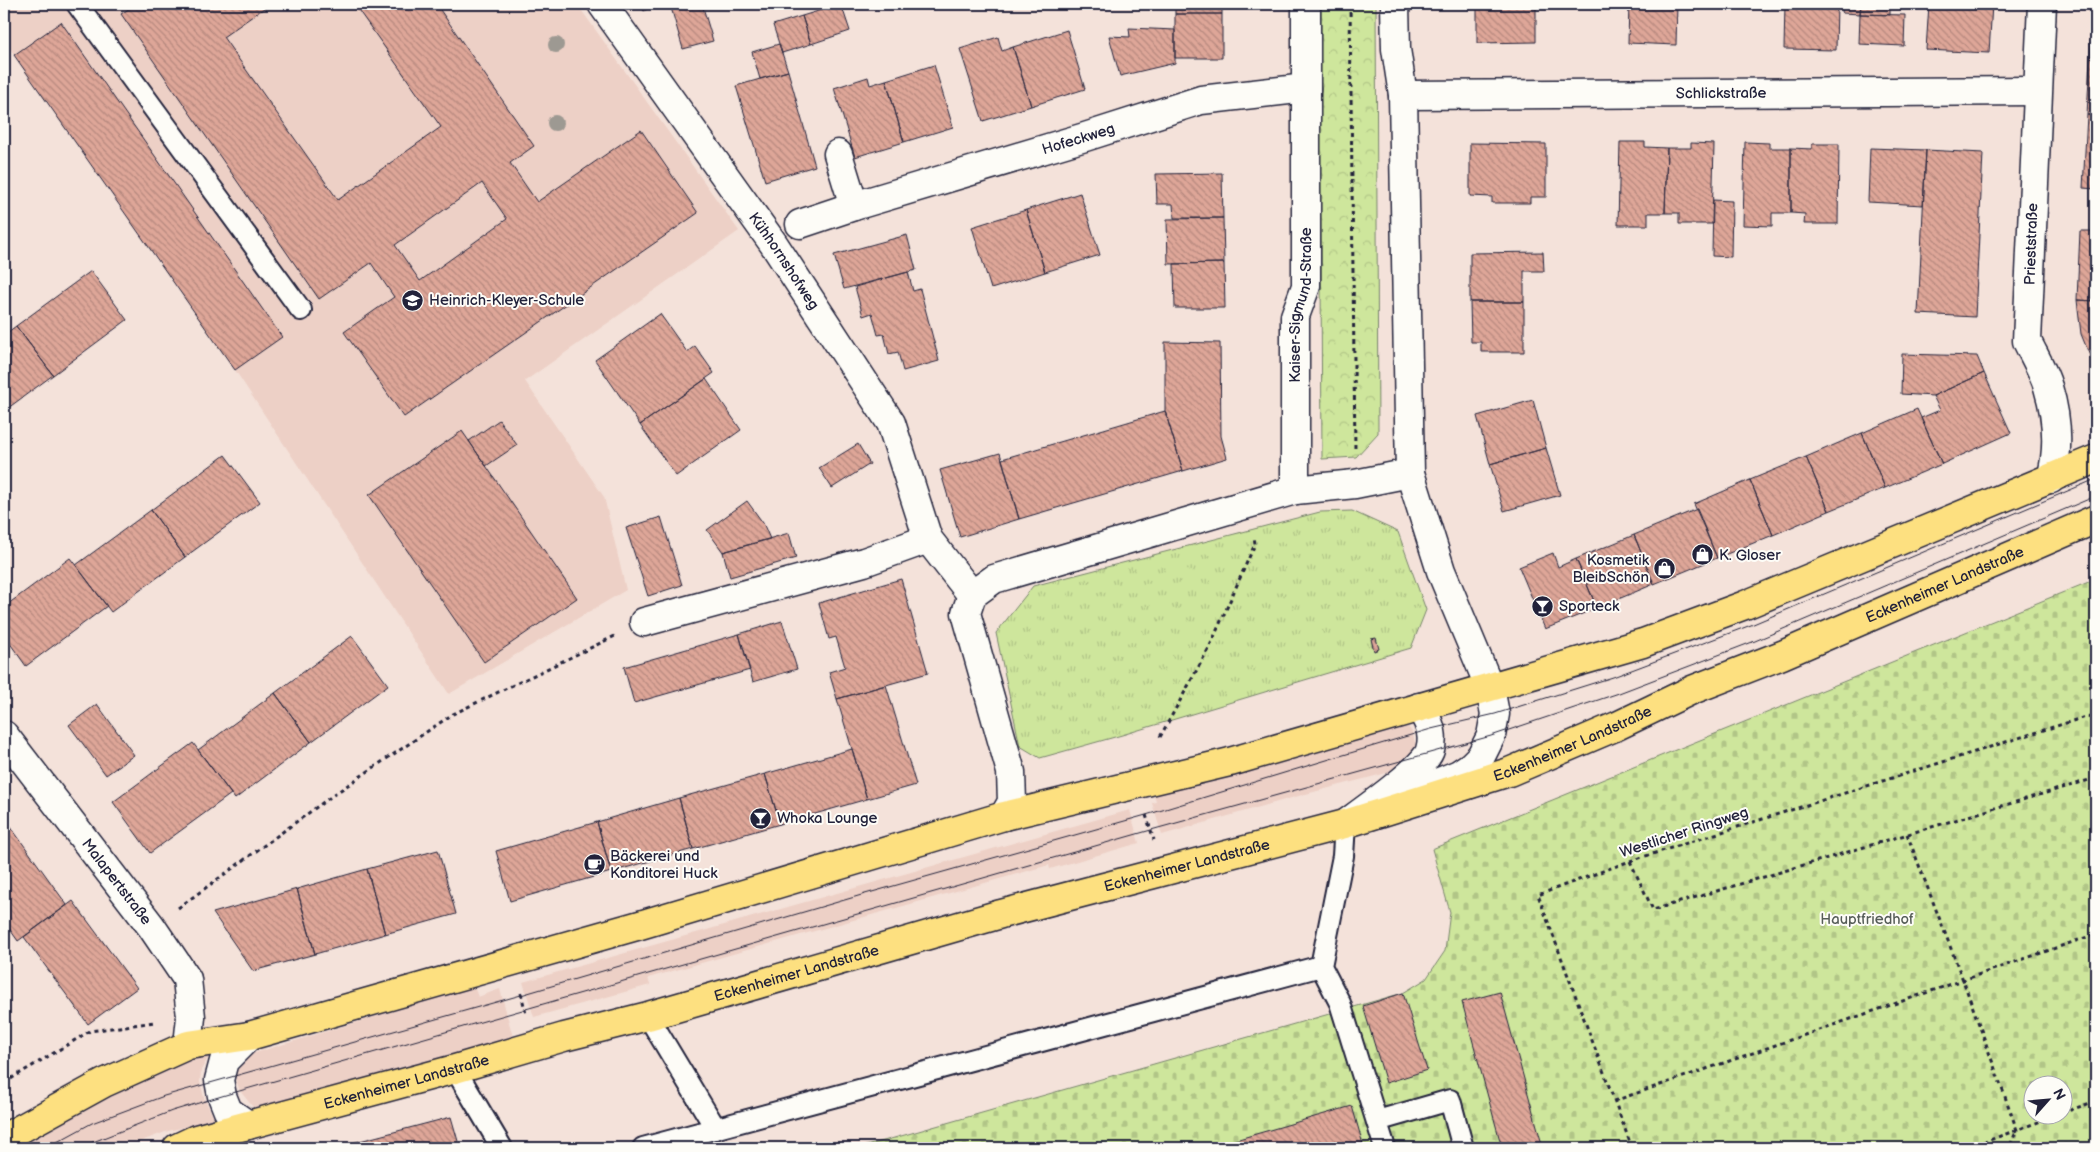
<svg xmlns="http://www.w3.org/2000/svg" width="2100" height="1152" viewBox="0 0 2100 1152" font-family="'Balsamiq Sans',sans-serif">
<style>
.built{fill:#edd0c6}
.grass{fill:url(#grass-tufts);stroke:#78846c}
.cemetery{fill:url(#cemetery-stones);stroke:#78846c;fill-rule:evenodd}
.park{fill:url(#park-crowns);stroke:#78846c}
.building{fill:url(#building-back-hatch);stroke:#22223b;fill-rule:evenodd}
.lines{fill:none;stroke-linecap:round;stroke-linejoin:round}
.lane-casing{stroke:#22223b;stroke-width:24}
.street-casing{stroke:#22223b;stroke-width:31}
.primary-casing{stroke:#22223b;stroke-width:31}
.path{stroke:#22223b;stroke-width:3;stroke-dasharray:4 4;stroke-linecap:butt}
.lane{stroke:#fdfcf7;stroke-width:20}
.street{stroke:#fdfcf7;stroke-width:28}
.primary{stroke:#fde080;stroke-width:28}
.tram{stroke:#22223b;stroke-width:1}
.tree{fill:#9d9992}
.labels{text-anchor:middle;stroke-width:4;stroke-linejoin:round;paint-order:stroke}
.street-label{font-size:15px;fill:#22223b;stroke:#fdfcf7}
.poi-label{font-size:15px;fill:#22223b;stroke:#fdfcf7;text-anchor:start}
.park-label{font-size:15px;fill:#565d58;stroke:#fdfcf7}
</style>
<defs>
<pattern id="grass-tufts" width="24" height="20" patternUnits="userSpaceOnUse" patternTransform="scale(1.25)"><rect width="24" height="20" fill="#cee69c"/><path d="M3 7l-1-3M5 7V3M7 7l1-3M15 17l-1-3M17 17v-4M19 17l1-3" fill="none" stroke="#b1c587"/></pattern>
<pattern id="cemetery-stones" width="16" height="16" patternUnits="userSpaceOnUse" patternTransform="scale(1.25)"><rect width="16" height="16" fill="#cee69c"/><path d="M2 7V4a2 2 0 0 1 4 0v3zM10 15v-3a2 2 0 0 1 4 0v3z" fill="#b1c587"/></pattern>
<pattern id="park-crowns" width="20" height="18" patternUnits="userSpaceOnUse" patternTransform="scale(1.25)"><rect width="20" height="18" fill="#cee69c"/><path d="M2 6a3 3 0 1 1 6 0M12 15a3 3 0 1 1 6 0" fill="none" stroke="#b1c587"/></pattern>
<pattern id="building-back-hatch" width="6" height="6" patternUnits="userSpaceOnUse" patternTransform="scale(1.25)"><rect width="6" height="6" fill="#dea698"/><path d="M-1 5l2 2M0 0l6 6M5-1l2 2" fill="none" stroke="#b4877d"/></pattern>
</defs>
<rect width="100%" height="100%" fill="#f4e2da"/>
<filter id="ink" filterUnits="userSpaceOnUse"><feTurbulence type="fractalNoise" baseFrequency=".02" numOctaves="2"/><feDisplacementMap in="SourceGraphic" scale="10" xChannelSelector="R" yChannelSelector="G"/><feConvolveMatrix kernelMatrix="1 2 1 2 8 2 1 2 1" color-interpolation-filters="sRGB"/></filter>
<g filter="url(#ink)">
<path class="built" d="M 4,4 L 577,4 L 739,231 L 525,381 L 604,497 L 626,590 L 449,694 L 235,370 L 4,40 Z
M 1408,727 L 1412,732 L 1416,745 L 1416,757 L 1402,769 L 1302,795 L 1162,835 L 1152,803 L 1156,802 L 1153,790 L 1379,729 Z
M 1130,810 L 1139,843 L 1050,869 L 1049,865 L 648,978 L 650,985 L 534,1017 L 523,982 Z
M 472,981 L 478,997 L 500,989 L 514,1041 L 259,1108 L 253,1107 L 240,1091 L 236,1081 L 236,1071 L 239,1061 L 248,1055 L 413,1005 L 442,991 Z
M 214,1048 L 201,1070 L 200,1082 L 204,1098 L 215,1120 L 168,1131 L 123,1148 L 12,1148 L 168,1063 Z"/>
<path class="grass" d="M 1352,511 L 1398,532 L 1426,610 L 1411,648 L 1122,735 L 1040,758 L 1020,746 L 996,633 L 1033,586 L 1320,512 Z"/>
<path class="cemetery" d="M 2096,579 L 2096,1148 L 859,1148 L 1403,993 L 1426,979 L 1445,951 L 1450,912 L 1432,849 ZM 2032,1084 L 2062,1084 L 2062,1114 L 2032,1114 Z"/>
<path class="park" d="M 1321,4 L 1376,4 L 1378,433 L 1356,457 L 1322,459 L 1320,88 Z"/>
<path class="building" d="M 136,4 L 270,4 L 223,37 L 338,200 L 441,127 L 354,4 L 436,4 L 534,146 L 510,163 L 537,202 L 641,130 L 698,213 L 404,417 L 344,332 L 394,297 L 371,263 L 319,299 L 121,14 ZM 482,183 L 507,219 L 420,281 L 395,245 Z
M 639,4 L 654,4 L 644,11 Z
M 670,4 L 702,4 L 713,41 L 683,49 Z
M 841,4 L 850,31 L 811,44 L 802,16 Z
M 1175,4 L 1222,4 L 1222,14 L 1175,14 Z
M 1477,4 L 1536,4 L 1536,42 L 1477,43 Z
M 1629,4 L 1677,4 L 1676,45 L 1628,43 Z
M 1785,4 L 1837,4 L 1836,50 L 1784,49 Z
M 1843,4 L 1861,4 L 1860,14 L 1842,13 Z
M 1861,4 L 1890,4 L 1890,15 L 1860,14 Z
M 1929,4 L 1992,4 L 1989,53 L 1926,50 Z
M 2093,4 L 2096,4 L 2096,41 L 2091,40 Z
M 1175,14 L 1222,14 L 1222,58 L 1175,58 Z
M 1860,14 L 1905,15 L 1904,46 L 1859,44 Z
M 802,16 L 811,44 L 782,53 L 773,25 Z
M 61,22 L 282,337 L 235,370 L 14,55 Z
M 1129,28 L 1175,30 L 1175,63 L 1120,76 L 1109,36 L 1130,37 Z
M 1067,30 L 1085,89 L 1031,106 L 1013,47 Z
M 998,37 L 1002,51 L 1013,47 L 1031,106 L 983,121 L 960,49 Z
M 2091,40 L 2096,41 L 2096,115 L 2087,115 Z
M 779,44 L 788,71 L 760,79 L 752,52 Z
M 934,65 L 953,127 L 904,142 L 886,80 Z
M 788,71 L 815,166 L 765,181 L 736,86 Z
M 868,77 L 870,85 L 886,80 L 904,142 L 855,157 L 834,88 Z
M 2087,115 L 2096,115 L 2096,189 L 2083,188 Z
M 1620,142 L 1645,142 L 1645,147 L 1667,148 L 1665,213 L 1648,213 L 1648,225 L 1618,225 Z
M 1745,142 L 1769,143 L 1769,148 L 1791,148 L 1791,213 L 1772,213 L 1772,226 L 1743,225 Z
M 1470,143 L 1546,144 L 1546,197 L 1530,197 L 1530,203 L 1492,203 L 1492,197 L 1470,196 Z
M 1691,143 L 1714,144 L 1712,224 L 1679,224 L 1679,213 L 1665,213 L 1667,148 L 1691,148 Z
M 1812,144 L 1839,144 L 1838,224 L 1804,224 L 1805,214 L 1791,213 L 1791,148 L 1812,149 Z
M 1870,148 L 1926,150 L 1923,205 L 1868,202 Z
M 1926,150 L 1983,153 L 1975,317 L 1918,314 Z
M 1222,173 L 1223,218 L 1174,218 L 1173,204 L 1157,204 L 1156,174 Z
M 1080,193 L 1100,255 L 1045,272 L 1026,210 Z
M 1713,200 L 1732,201 L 1731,257 L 1712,256 Z
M 1026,210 L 1045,272 L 991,289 L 972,227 Z
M 1223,218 L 1224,263 L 1168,264 L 1167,219 Z
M 2080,231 L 2096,231 L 2096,301 L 2077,300 Z
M 907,235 L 916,270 L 844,289 L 834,255 Z
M 1543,252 L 1544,271 L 1524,271 L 1524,302 L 1470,302 L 1470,253 Z
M 1224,263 L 1225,308 L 1175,308 L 1174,264 Z
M 91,271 L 127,320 L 53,375 L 16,326 Z
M 908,272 L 913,291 L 920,289 L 939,361 L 903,371 L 898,352 L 889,354 L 884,334 L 878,335 L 872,313 L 863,316 L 855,287 Z
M 2077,300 L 2096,301 L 2096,371 L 2081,334 Z
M 1470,302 L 1524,302 L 1524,352 L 1481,352 L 1481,342 L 1471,342 Z
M 660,314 L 687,352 L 695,346 L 714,373 L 640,425 L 595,360 Z
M 16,326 L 53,375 L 4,411 L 4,335 Z
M 1165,342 L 1220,343 L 1221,436 L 1227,458 L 1183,471 L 1165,411 Z
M 1902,354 L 1977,356 L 1984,373 L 1933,396 L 1901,394 Z
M 1984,373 L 2011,433 L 1942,464 L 1921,418 L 1940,410 L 1933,396 Z
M 706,379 L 741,430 L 676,476 L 640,425 Z
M 1533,400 L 1546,448 L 1490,464 L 1477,416 Z
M 1917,409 L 1942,464 L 1885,488 L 1862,433 Z
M 1165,411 L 1183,471 L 1019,519 L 1002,459 Z
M 499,420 L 517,445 L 486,466 L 469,441 Z
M 462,431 L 577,598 L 484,662 L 369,495 Z
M 1862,433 L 1885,488 L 1829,511 L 1806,457 Z
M 858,444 L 870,464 L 832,488 L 819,468 Z
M 1546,448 L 1560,495 L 1504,511 L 1490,464 Z
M 1000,453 L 1019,519 L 960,537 L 940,470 Z
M 225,455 L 260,502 L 185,557 L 151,510 Z
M 1806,457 L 1829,511 L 1773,535 L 1750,480 Z
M 1750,480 L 1773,535 L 1717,558 L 1694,504 Z
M 747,501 L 763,523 L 770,539 L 723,552 L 707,530 Z
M 1697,509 L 1717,558 L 1654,584 L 1634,535 Z
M 151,510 L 185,557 L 111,612 L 76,565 Z
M 661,517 L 682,585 L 648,596 L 626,528 Z
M 789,533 L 796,558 L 730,577 L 723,552 Z
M 1634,535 L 1654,584 L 1597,608 L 1576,559 Z
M 1553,553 L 1558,567 L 1576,559 L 1597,608 L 1545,629 L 1519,567 Z
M 70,558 L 107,606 L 26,666 L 4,635 L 4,607 Z
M 901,579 L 928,673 L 837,699 L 829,672 L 845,667 L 836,637 L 829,639 L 819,603 Z
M 782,621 L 797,669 L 753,682 L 739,634 Z
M 739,634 L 750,670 L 634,703 L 624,667 Z
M 352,636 L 388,685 L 311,742 L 275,693 Z
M 1376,638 L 1379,649 L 1374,651 L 1371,639 Z
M 886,685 L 916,785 L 867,799 L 837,699 Z
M 275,693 L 311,742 L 235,799 L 198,750 Z
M 97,704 L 134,755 L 106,775 L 69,725 Z
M 193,743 L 231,794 L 150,853 L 113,802 Z
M 852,749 L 867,799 L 780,824 L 765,774 Z
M 765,774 L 780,824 L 693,849 L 679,798 Z
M 679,798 L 693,849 L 611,872 L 597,822 Z
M 597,822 L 611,872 L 510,901 L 496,851 Z
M 10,826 L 67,905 L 18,941 L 4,921 L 4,831 Z
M 438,850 L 456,914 L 385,934 L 367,869 Z
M 367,869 L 385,934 L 315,954 L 297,889 Z
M 297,889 L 315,954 L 253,971 L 213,913 Z
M 73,901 L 137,988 L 88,1024 L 24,937 Z
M 1500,992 L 1543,1148 L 1502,1148 L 1462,1002 Z
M 1403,993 L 1427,1070 L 1386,1083 L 1363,1006 Z
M 1352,1106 L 1364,1148 L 1208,1148 Z
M 451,1117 L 460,1148 L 333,1148 Z"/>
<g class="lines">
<defs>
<path id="lane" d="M 77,4 L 301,310
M 1321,966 L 1340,1003 L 1385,1148
M 648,1016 L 716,1129
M 455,1069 L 502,1148
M 1377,1121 L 1450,1100 L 1463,1148
M 643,1148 L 1321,966 L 1343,856 L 1345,824"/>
<g id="street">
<path id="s1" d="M 602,4 L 773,243 L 891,423 L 928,539 L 972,595"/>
<path d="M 1395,4 L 1396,49 L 1403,95 L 1410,473 L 1441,571 L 1490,688 L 1495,714 L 1491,736 L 1481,756 L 1471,766 L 1459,774 L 1425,788"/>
<path d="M 2042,4 L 2027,341 C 2034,356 2044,372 2048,387 C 2057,417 2059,450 2051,479"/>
<path id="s2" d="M 1403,95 L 2037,91"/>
<path d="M 838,154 L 854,206"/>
<path id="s3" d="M 800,224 L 854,206 L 1085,137 L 1201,100 L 1306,88"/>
<path id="s4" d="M 1295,490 L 1295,316 L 1306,286 L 1306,4"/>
<path d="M 644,622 L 864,562 L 928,539"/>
<path id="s5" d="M 4,735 L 151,926 L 187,979 L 191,1017 L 188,1045"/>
<path d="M 1004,816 L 1012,802 L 1011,772 L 966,613 L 972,595 L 994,579 L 1295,490 L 1355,484 L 1410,473"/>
<path d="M 1348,822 C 1363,811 1427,766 1430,750 C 1435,734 1429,720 1419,707"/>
<path d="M 248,1125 L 228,1111 L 222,1096 L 219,1080 L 224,1061 L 249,1036"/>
</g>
<g id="primary">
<path d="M 4,1138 L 104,1083 L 188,1045 L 249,1036 L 640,925 L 1004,816 L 1230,762 L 1643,643 L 1745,605 L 2096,459"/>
<path id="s6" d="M 177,1148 L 196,1139 L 455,1069 L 564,1037 L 648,1016 L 1001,914 L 1345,824 L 1509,772 L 1617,726 L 1692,690 L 1782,655 L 2096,519"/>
</g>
</defs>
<use href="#lane" class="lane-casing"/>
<use href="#street" class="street-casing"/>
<use href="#primary" class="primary-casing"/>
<path class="path" d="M 1350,4 L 1355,451
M 1160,737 L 1210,646 L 1255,544 L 1254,536
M 1146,815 L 1154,840
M 1907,834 L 1963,980 L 2017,1130 L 2009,1148
M 1630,861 L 1653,910 L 2096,778
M 178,908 L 336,793 L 453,714 L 615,636
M 521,993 L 526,1014
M 4,1083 L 90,1031 L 155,1022
M 1614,1101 L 2096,934
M 2062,1113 L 2096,1101
M 1632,1148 L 1538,895 L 1630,861 L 2085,717 L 2096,718
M 1968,1148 L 2060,1114"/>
<use href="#lane" class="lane"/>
<use href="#street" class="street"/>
<use href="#primary" class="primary"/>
<path class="tram" d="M 46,1148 L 92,1123 L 164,1096 L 521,995 L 865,894 L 1146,815 L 1330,759 L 1431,729 L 1495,714 L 1613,677 L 1751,625 L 2096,479
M 82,1148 L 93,1142 L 172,1111 L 222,1096 L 1151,830 L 1491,736 L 1619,693 L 1755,641 L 2096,496"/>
</g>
<g class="tree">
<circle cx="556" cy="45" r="8"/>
<circle cx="555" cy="123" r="8"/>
</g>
</g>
<defs>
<symbol id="school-disc" viewBox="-11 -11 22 22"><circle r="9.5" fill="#22223b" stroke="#fdfcf7"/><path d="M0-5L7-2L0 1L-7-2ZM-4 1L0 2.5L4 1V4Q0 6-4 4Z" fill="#fff"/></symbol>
<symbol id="shop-disc" viewBox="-11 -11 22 22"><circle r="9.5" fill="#22223b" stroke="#fdfcf7"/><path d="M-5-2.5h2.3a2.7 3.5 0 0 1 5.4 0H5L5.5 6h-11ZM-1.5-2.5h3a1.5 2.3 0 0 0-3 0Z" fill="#fff"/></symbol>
<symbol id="bar-disc" viewBox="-11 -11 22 22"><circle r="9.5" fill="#22223b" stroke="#fdfcf7"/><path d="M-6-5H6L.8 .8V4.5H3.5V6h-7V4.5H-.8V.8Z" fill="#fff"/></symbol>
<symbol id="cafe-disc" viewBox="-11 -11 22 22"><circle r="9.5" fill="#22223b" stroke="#fdfcf7"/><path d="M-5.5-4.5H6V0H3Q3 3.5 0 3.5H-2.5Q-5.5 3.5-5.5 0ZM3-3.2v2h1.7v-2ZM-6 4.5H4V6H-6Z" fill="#fff"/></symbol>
</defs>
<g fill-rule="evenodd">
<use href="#school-disc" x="400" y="288" width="25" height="25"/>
<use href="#shop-disc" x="1690" y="542" width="25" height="25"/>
<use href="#shop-disc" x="1652" y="556" width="25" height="25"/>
<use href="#bar-disc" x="1530" y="594" width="25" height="25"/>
<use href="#bar-disc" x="748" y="806" width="25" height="25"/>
<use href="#cafe-disc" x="582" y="852" width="25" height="25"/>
</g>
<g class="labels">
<g class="street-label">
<text dy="5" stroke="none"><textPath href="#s2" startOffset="318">Schlickstraße</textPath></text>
<text dy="5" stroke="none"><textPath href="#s3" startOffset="291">Hofeckweg</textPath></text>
<text transform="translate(2031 244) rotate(-88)" y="5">Prieststraße</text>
<text dy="5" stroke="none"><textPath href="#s1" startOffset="315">Kühhornshofweg</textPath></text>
<text dy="5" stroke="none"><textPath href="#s4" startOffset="186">Kaiser-Sigmund-Straße</textPath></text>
<text dy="5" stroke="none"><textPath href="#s6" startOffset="1859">Eckenheimer Landstraße</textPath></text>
<text dy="5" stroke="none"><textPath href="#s6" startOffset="1454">Eckenheimer Landstraße</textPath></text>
<text transform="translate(1684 832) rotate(-18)" y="5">Westlicher Ringweg</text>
<text dy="5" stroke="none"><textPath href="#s6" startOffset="1049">Eckenheimer Landstraße</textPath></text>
<text dy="5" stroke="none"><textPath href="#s5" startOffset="185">Malapertstraße</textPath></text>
<text dy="5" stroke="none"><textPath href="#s6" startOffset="644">Eckenheimer Landstraße</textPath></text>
<text dy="5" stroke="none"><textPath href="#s6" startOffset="239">Eckenheimer Landstraße</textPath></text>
</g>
<g class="poi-label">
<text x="429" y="305">Heinrich-Kleyer-Schule</text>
<text x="1719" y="560">K. Gloser</text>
<text x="1649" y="565" text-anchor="end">Kosmetik<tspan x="1649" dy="17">BleibSchön</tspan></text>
<text x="1559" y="611">Sporteck</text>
<text x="777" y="823">Whoka Lounge</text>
<text x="610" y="861">Bäckerei und<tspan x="610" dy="17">Konditorei Huck</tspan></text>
</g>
<g class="park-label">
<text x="1867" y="924">Hauptfriedhof</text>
</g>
</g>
<rect width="2100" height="1152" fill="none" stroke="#fdfcf7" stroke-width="20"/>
<rect x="10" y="10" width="2080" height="1132" fill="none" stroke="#22223b" stroke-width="2" filter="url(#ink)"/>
<g transform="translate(2048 1100) rotate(63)"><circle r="24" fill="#fdfcf7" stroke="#a5a5ac"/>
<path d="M0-4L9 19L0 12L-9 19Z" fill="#22223b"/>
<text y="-8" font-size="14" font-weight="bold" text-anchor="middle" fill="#22223b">N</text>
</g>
</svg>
